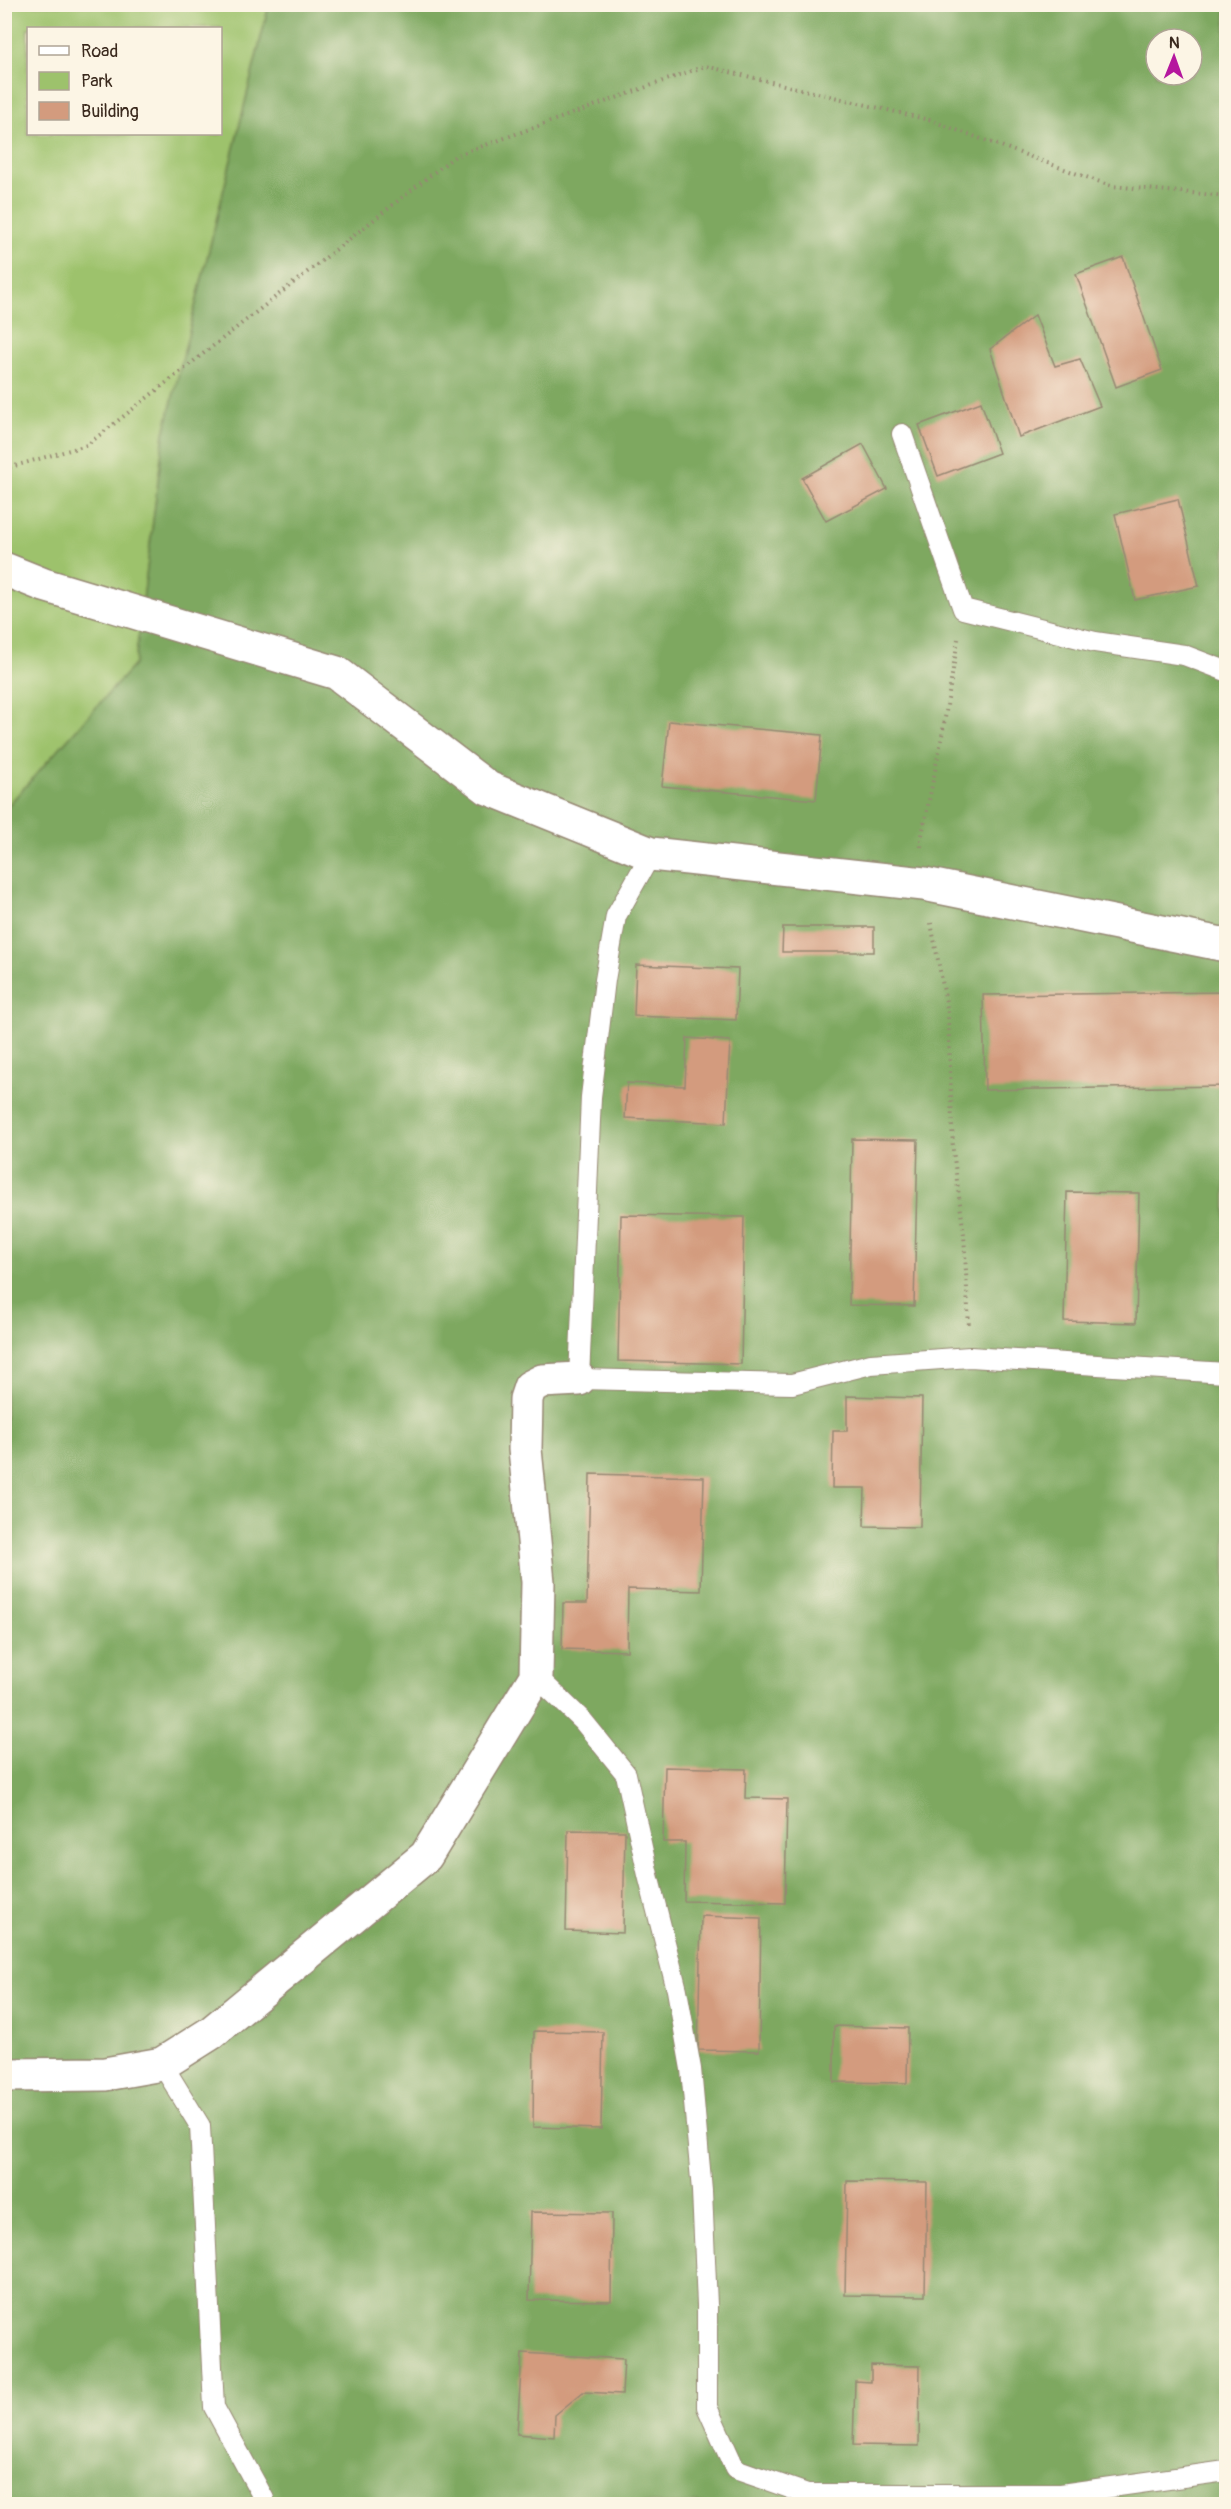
<svg xmlns="http://www.w3.org/2000/svg" width="1231" height="2509" viewBox="0 0 1231 2509" font-family="Pangolin,sans-serif">
<style>
.green{fill:#9dc26c;stroke:#6c7645;stroke-width:1.5;fill-rule:evenodd}
.forest{fill:#7ea860;stroke:#5c693f;stroke-width:1.5;fill-rule:evenodd}
.building{fill:#d39b7e}
.lines{fill:none;stroke-linecap:round;stroke-linejoin:round}
.lane-casing{stroke:#968873;stroke-width:22}
.street-casing{stroke:#968873;stroke-width:36}
.path{stroke:#968873;stroke-width:4;stroke-dasharray:1.5 4.5;stroke-linecap:butt}
.lane{stroke:#fff;stroke-width:20}
.street{stroke:#fff;stroke-width:33}
</style>
<rect width="100%" height="100%" fill="#fcf5e5"/>
<filter id="ink" filterUnits="userSpaceOnUse"><feTurbulence type="fractalNoise" baseFrequency=".0167" numOctaves="2"/><feDisplacementMap in="SourceGraphic" scale="12" xChannelSelector="R" yChannelSelector="G"/><feConvolveMatrix kernelMatrix="1 2 1 2 8 2 1 2 1" color-interpolation-filters="sRGB"/></filter>
<filter id="wash" filterUnits="userSpaceOnUse"><feTurbulence type="fractalNoise" baseFrequency=".008" numOctaves="4" result="noise"/><feDisplacementMap in="SourceGraphic" scale="24" xChannelSelector="R" yChannelSelector="G"/><feGaussianBlur stdDeviation="1.35" result="paint"/><feColorMatrix in="noise" values="0 0 0 0 0 0 0 0 0 0 0 0 0 0 0 0 0 1.4 0 .05"/><feComposite in="paint" operator="in"/></filter>
<g filter="url(#wash)">
<rect width="100%" height="100%" fill="#f2e5c8"/>
<path class="green" d="M 5,5 L 269,5 L 164,434 L 135,664 L 5,809 ZM 28,28 L 220,28 L 220,134 L 28,134 Z"/>
<path class="forest" d="M 269,5 L 1226,5 L 1226,2504 L 5,2504 L 5,809 L 135,664 L 164,434 ZM 1156,39 L 1192,39 L 1192,75 L 1156,75 Z"/>
<g id="blocks">
<path class="building" d="M 1123,257 L 1162,370 L 1116,387 L 1076,274 Z
M 1035,315 L 1055,366 L 1080,359 L 1100,406 L 1019,437 L 990,349 Z
M 981,402 L 999,453 L 938,476 L 919,425 Z
M 863,444 L 887,489 L 826,521 L 802,478 Z
M 1178,499 L 1199,586 L 1135,600 L 1115,514 Z
M 669,721 L 822,735 L 816,800 L 662,786 Z
M 783,927 L 874,927 L 874,952 L 782,952 Z
M 636,965 L 738,969 L 736,1020 L 634,1016 Z
M 1226,992 L 1226,1086 L 985,1090 L 983,995 Z
M 687,1038 L 730,1041 L 726,1123 L 625,1118 L 627,1083 L 685,1086 Z
M 852,1139 L 918,1140 L 914,1306 L 849,1305 Z
M 1067,1192 L 1139,1193 L 1136,1323 L 1064,1321 Z
M 621,1215 L 744,1217 L 741,1364 L 618,1361 Z
M 847,1396 L 922,1398 L 920,1527 L 864,1526 L 865,1488 L 832,1488 L 833,1431 L 847,1431 Z
M 590,1474 L 704,1477 L 701,1591 L 628,1589 L 627,1651 L 562,1649 L 563,1603 L 587,1603 Z
M 665,1767 L 746,1769 L 745,1798 L 787,1799 L 785,1903 L 684,1901 L 685,1842 L 663,1842 Z
M 568,1830 L 625,1831 L 623,1933 L 566,1931 Z
M 701,1916 L 761,1918 L 759,2051 L 698,2050 Z
M 834,2026 L 908,2028 L 907,2083 L 834,2082 Z
M 534,2031 L 603,2032 L 601,2129 L 533,2127 Z
M 847,2181 L 927,2182 L 925,2296 L 845,2295 Z
M 531,2212 L 612,2213 L 611,2301 L 529,2300 Z
M 522,2353 L 624,2359 L 622,2394 L 583,2392 L 555,2415 L 554,2437 L 517,2434 Z
M 871,2365 L 920,2366 L 919,2446 L 853,2445 L 855,2381 L 871,2382 Z"/>
</g>
</g>
<g filter="url(#ink)">
<use href="#blocks" fill-opacity="0" stroke="#968873" stroke-width="1.5"/>
<g class="lines">
<defs>
<path id="lane" d="M 902,434 L 963,609 L 1095,642 L 1184,655 L 1226,671
M 651,854 L 616,916 L 605,980 L 591,1097 L 579,1379 L 792,1384 L 871,1364 L 970,1357 L 1226,1373
M 536,1676 L 583,1721 L 626,1774 L 648,1875 L 677,1990 L 691,2069 L 702,2191 L 707,2305 L 707,2407 L 735,2469 L 807,2494 L 1061,2494 L 1226,2471
M 162,2064 L 200,2126 L 214,2407 L 264,2499"/>
<path id="street" d="M 4,569 L 44,585 L 337,673 L 488,788 L 651,854 L 924,884 L 1226,945
M 4,2075 L 105,2074 L 162,2064 L 211,2033 L 426,1856 L 536,1676 L 538,1582 L 525,1449 L 526,1399 L 530,1387 L 542,1381 L 579,1379"/>
</defs>
<use href="#lane" class="lane-casing"/>
<use href="#street" class="street-casing"/>
<path class="path" d="M 4,469 L 87,445 L 455,156 L 705,66 L 929,120 L 1111,186 L 1226,196
M 921,847 L 921,840 L 942,736 L 958,639
M 931,923 L 948,1013 L 953,1150 L 964,1235 L 969,1327"/>
<use href="#lane" class="lane"/>
<use href="#street" class="street"/>
</g>
</g>
<rect width="1231" height="2509" fill="none" stroke="#fcf5e5" stroke-width="24"/>
<rect x="27" y="27" width="195" height="108" fill="#fcf5e5" stroke="#afa495" stroke-width="1.5"/>
<rect x="39" y="46" width="30" height="9" fill="#ffffff" stroke="#afa495" stroke-width="1.5"/>
<text x="81" y="57" font-size="18" fill="#3b2a1e">Road</text>
<rect x="39" y="72" width="30" height="18" fill="#9dc26c" stroke="#afa495" stroke-width="1.5"/>
<text x="81" y="87" font-size="18" fill="#3b2a1e">Park</text>
<rect x="39" y="102" width="30" height="18" fill="#d39b7e" stroke="#afa495" stroke-width="1.5"/>
<text x="81" y="117" font-size="18" fill="#3b2a1e">Building</text>
<g transform="translate(1174 57) rotate(1)"><circle r="28" fill="#fcf5e5" stroke="#afa495" stroke-width="1.5"/>
<path d="M0-4.5L10 22L0 15L-10 22Z" fill="#b5179e"/>
<text y="-9" font-size="16" font-weight="bold" text-anchor="middle" fill="#3b2a1e">N</text>
</g>
</svg>
